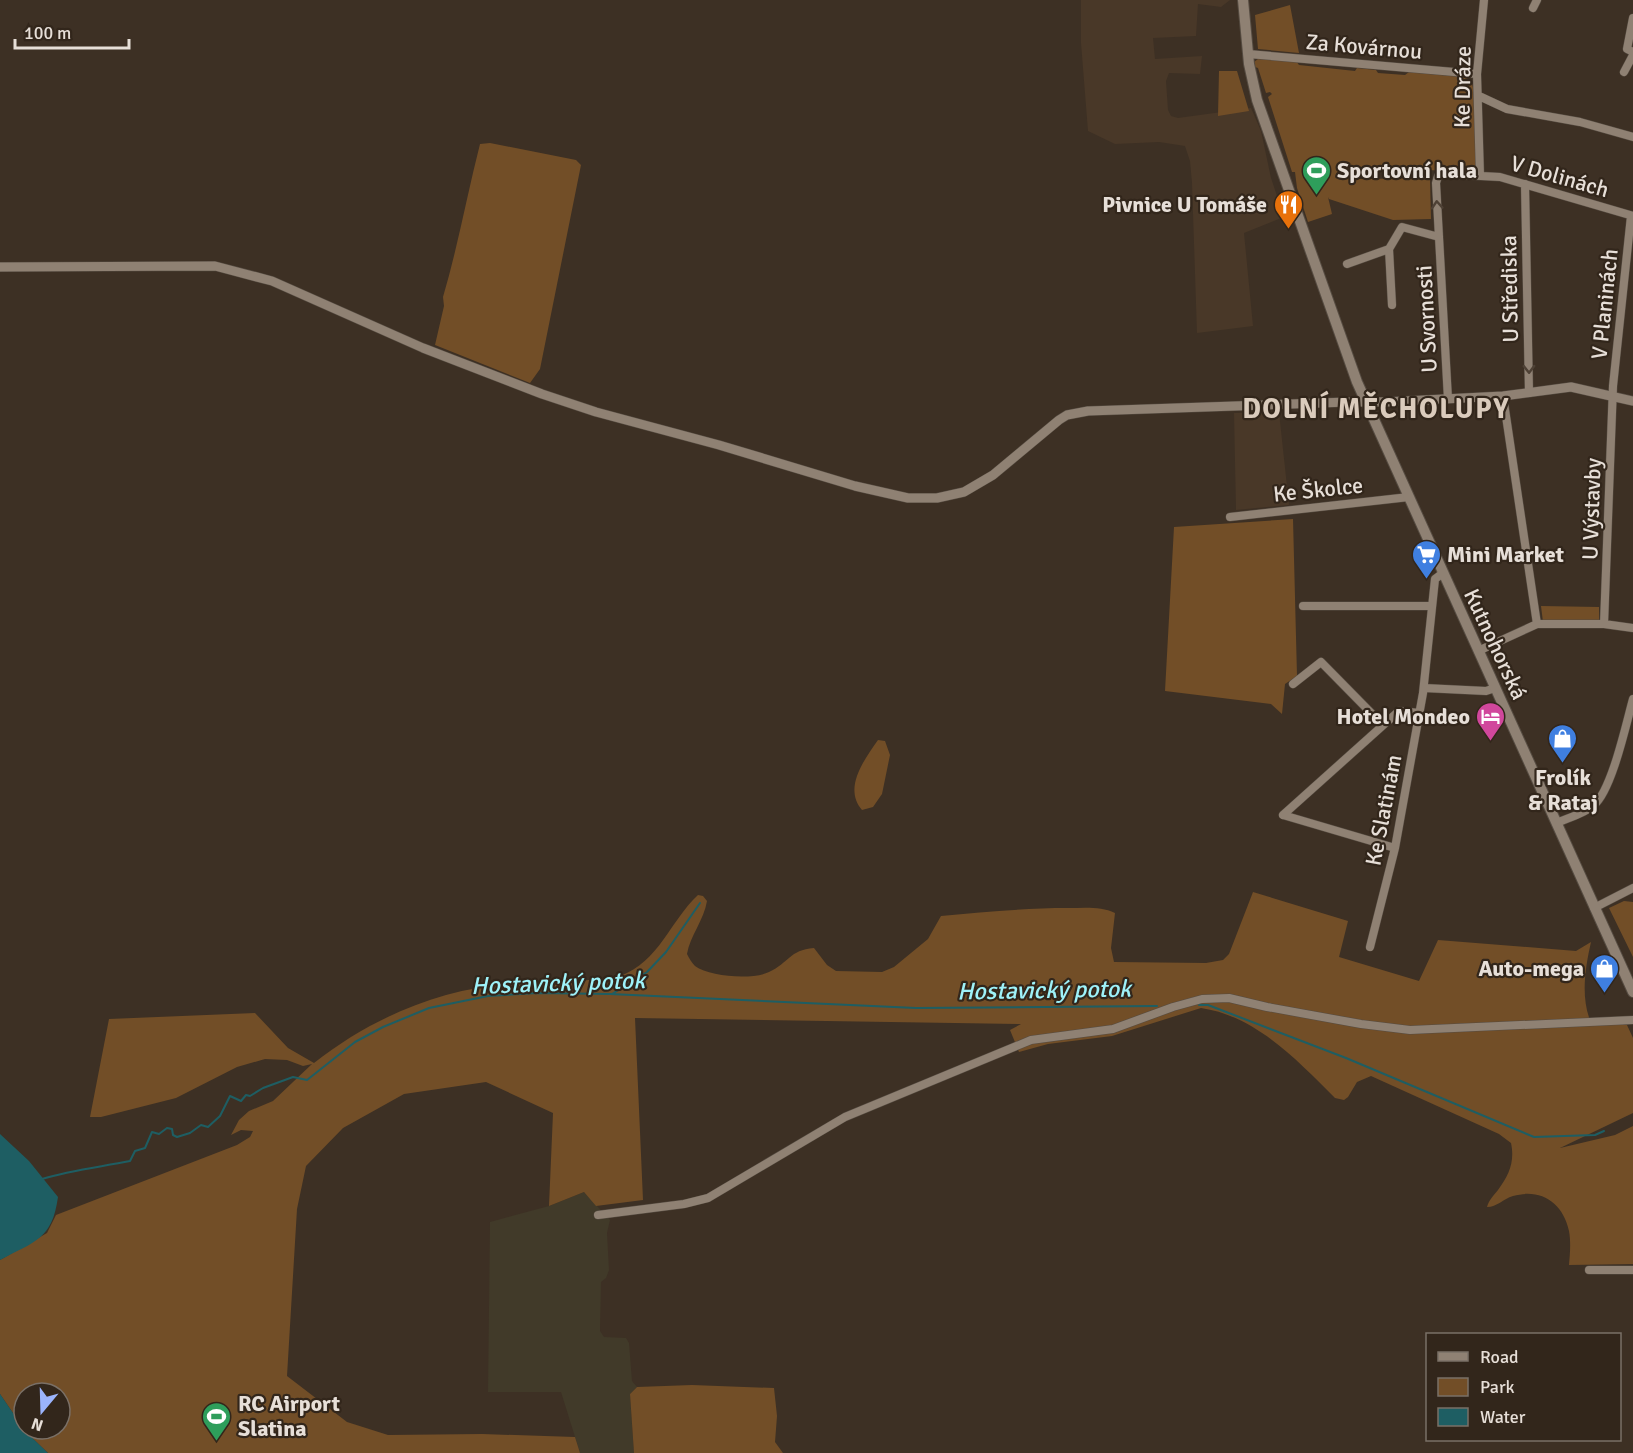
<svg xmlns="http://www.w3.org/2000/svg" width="1633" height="1453" viewBox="0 0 1633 1453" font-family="Signika,sans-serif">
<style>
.built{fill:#493828}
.industrial{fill:#413a29}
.green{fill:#724e27;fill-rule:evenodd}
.water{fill:#1e5e63}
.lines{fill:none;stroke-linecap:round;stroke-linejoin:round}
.stream{stroke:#1e5e63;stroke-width:2}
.minor-casing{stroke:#564c42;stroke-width:9}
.tertiary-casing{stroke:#564c42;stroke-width:10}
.secondary-casing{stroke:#564c42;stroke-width:12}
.minor{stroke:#8f8173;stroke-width:8}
.tertiary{stroke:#8f8173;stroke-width:9}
.secondary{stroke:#8f8173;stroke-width:10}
.oneway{stroke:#4e4135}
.labels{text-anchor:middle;stroke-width:4.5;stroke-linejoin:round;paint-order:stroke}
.street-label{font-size:22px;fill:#e7dfd8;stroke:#32261b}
.poi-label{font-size:22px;font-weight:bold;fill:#e7dfd8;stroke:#32261b;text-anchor:start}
.water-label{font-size:24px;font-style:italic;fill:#9ef2f9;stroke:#32261b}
.district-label{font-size:28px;font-weight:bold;letter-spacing:1.5px;fill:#dacbbc;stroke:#32261b}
</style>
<rect width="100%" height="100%" fill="#3d3024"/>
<path class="built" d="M 1081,0 L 1230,0 L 1221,7 L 1198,4 L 1196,36 L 1153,38 L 1155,59 L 1202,56 L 1200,74 L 1169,73 L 1166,81 L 1168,110 L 1171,116 L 1178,118 L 1251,108 L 1261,131 L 1271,178 L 1284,217 L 1244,233 L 1253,326 L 1197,333 L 1192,183 L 1190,161 L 1185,146 L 1159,142 L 1115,144 L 1088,131 L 1081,43 Z
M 1279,412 L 1289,505 L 1236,510 L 1234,413 Z"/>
<path class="industrial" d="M 584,1192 L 610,1220 L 607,1233 L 609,1270 L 606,1278 L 601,1282 L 600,1331 L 604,1337 L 626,1338 L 629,1343 L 632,1381 L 637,1387 L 630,1394 L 634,1453 L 580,1453 L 561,1392 L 488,1392 L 490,1222 L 549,1206 Z"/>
<path class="green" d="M 1290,5 L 1299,53 L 1258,49 L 1255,15 Z
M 1258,59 L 1296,61 L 1299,65 L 1355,71 L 1357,68 L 1376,70 L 1378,73 L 1405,75 L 1409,72 L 1464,77 L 1471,80 L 1475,95 L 1477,166 L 1475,170 L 1469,172 L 1428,170 L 1360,171 L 1360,179 L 1430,178 L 1431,219 L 1393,220 L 1329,199 L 1328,197 L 1332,214 L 1308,222 L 1297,188 L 1295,172 L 1292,172 L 1268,97 L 1272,94 L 1270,92 L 1266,93 L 1258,68 L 1255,67 L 1254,62 Z
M 1219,71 L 1237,71 L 1249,111 L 1218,116 Z
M 490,143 L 576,160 L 581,165 L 540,369 L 530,383 L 435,345 L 444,306 L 443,297 C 458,246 467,195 480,144 Z
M 1293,519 L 1297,676 L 1285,684 L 1282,714 L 1271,704 L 1165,691 L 1174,527 Z
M 1541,606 L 1599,607 L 1599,620 L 1543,622 Z
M 878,740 L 885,741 L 890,755 L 882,794 L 873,807 L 862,810 C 843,788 864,760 878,740 Z
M 1253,892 L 1348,921 L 1339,957 L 1419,981 L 1438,940 L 1576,951 L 1591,942 C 1585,969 1580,999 1592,1025 L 1627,1025 L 1633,1038 L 1633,1113 L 1560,1148 L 1615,1135 L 1633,1126 L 1633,1264 L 1569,1265 C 1570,1254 1571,1242 1569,1231 C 1563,1203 1541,1188 1513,1196 C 1503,1199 1497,1207 1487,1207 C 1489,1200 1493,1196 1498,1190 C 1509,1175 1515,1162 1511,1143 L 1499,1134 L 1371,1076 L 1357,1082 L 1348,1097 L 1344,1100 L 1335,1098 C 1297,1060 1256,1016 1201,1008 L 1112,1036 L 1048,1044 L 1019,1052 L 1010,1030 L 1021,1024 L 635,1018 L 643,1200 L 596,1206 L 584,1192 L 549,1206 L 553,1113 L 486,1082 L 404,1094 L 343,1128 L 306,1166 L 297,1209 L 287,1376 L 347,1422 L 388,1435 L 482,1434 L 575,1437 L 580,1453 L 48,1453 L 26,1432 L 0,1394 L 0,1260 L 47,1233 L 56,1215 L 237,1145 L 250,1137 L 253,1131 L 241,1130 L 231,1135 L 239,1120 L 249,1111 L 273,1101 L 312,1064 L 303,1066 L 287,1060 L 265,1059 L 237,1067 L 176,1098 L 101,1117 L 90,1117 L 109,1019 L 255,1013 L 288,1048 L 314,1063 C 370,1019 438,989 510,984 C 539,982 568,983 597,979 C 604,978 613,978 620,976 C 659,962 670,921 698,895 L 703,896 L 707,901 C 704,920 690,936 687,954 C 689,958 692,963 695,966 C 710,977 753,980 769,972 C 789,963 789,950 814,948 L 827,965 L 836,971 L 882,972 L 894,967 L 928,939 L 941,916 C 984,912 1026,908 1068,908 C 1084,908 1101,906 1115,913 L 1111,948 L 1114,962 L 1206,963 L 1223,960 L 1229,954 ZM 24,1393 L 60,1393 L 60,1429 L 24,1429 Z
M 1624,901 L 1633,902 L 1633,957 L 1609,908 Z
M 692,1385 L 774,1388 L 777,1416 L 775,1442 L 783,1453 L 634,1453 L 630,1394 L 637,1387 Z"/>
<path class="water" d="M 0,1134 L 29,1161 L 58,1197 C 52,1240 35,1241 0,1260 Z
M 0,1394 L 26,1432 L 48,1453 L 0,1453 Z"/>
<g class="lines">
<path class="stream" d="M 612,994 L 647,972 L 666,952 L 700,903
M 1199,1005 L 1208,1005 L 1346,1058 L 1534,1137 L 1595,1135 L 1604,1131
M 42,1179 C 71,1170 100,1167 130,1161 L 135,1151 L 145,1148 L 152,1132 L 159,1134 L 167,1128 L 172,1129 L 173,1135 L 177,1137 L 190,1133 L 201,1125 L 208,1127 L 220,1116 L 230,1096 L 241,1101 L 246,1095 L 250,1096 L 263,1088 L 293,1077 L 307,1080 L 355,1042 L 383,1027 L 429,1008 L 488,996 L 537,993 L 610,994 L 916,1008 L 1157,1006"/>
<defs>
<path id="minor" d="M 1533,8 L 1537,0
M 1633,18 L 1627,49 L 1633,52
M 1248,54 L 1477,74
M 1624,72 L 1633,55
M 1479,96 L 1507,109 L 1580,122 L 1633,137
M 1480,176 L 1477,74 L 1484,0
M 1525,184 L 1529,393
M 1347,264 L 1389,249
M 1392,305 L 1389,249 L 1402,227 L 1439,237
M 1503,396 L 1537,624
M 1448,399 L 1436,183 L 1438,176 L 1443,174 L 1500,177 L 1633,216
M 1230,517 L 1409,497
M 1303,606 L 1431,606
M 1604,624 L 1613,386 L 1631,216
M 1478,651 L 1537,624 L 1604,624 L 1633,628
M 1293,684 L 1321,662 L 1383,725
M 1424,688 L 1486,691 L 1495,688
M 1283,815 L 1399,711 L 1419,713
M 1283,815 L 1395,848
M 1556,823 C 1568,818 1584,814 1594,805 C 1612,790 1626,724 1633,699
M 1594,908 L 1633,888
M 1370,947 L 1395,848 L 1423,693 L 1435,579 L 1443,573
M 598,1215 L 684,1204 L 708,1198 L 845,1117 L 1031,1040 L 1113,1029 L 1173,1007 L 1202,999 L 1229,998 L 1267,1007 L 1361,1024 L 1410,1030 L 1633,1020
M 1589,1270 L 1633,1270"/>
<path id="tertiary" d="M 0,267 L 215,266 L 272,281 L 423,348 L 542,394 L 596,412 L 719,445 L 855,486 L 908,498 L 937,498 L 964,492 L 993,475 L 1059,420 L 1067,415 L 1088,411 L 1348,402 L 1385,402 L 1503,396 L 1571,387 L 1633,401"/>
<path id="secondary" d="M 1243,0 L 1249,64 L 1257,100 L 1357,382 L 1633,992"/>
</defs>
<use href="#minor" class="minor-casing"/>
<use href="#tertiary" class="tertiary-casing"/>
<use href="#secondary" class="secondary-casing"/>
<use href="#minor" class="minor"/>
<use href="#tertiary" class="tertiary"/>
<use href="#secondary" class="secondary"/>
</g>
<defs><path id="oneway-chevron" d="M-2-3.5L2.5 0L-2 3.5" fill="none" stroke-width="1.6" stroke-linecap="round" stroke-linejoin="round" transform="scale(1.5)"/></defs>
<g class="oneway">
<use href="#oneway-chevron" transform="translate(1437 205) rotate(-94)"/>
<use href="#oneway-chevron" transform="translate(1529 369) rotate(89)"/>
</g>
<defs>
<symbol id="stadium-pin" viewBox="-11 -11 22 30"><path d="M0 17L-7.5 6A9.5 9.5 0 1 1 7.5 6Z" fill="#2e9e5b" stroke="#32261b"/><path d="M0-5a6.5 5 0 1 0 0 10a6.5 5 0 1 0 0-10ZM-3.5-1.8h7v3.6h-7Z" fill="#fff"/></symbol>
<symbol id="restaurant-pin" viewBox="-11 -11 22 30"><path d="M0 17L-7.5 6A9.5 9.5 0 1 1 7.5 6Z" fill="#e8710a" stroke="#32261b"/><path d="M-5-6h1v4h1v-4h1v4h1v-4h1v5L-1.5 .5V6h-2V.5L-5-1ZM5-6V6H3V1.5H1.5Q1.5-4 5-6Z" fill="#fff"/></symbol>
<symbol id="supermarket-pin" viewBox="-11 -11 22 30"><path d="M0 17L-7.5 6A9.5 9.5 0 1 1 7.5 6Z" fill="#3f7fe0" stroke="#32261b"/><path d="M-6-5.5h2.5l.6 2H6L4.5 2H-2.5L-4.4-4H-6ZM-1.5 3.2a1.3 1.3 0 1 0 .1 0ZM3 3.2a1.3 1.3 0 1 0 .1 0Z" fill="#fff"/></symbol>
<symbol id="hotel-pin" viewBox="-11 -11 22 30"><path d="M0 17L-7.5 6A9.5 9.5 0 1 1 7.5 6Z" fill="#d1479c" stroke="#32261b"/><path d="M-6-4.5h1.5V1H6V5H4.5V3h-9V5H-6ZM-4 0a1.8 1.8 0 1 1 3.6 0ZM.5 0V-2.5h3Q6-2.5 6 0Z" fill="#fff"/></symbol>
<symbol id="shop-pin" viewBox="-11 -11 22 30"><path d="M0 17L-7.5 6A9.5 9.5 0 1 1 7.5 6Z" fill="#3f7fe0" stroke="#32261b"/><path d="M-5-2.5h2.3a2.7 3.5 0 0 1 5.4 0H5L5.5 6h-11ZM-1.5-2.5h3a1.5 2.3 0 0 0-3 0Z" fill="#fff"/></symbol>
</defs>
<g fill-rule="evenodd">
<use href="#stadium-pin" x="1300" y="154" width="33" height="45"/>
<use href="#restaurant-pin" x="1272" y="188" width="33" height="45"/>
<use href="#supermarket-pin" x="1410" y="538" width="33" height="45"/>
<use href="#hotel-pin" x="1474" y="700" width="33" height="45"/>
<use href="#shop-pin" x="1546" y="722" width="33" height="45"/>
<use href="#shop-pin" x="1588" y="952" width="33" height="45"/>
<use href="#stadium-pin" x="200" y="1400" width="33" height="45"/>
</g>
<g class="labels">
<g class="street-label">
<text transform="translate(1364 46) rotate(5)" y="8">Za Kovárnou</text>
<text transform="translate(1462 87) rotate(-89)" y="8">Ke Dráze</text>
<text transform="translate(1560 176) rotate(16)" y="8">V Dolinách</text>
<text transform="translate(1509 289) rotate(-91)" y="8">U Střediska</text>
<text transform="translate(1604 304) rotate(-84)" y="8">V Planinách</text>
<text transform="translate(1426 319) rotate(-93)" y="8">U Svornosti</text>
<text transform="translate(1318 489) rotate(-6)" y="8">Ke Školce</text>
<text transform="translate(1591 509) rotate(-88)" y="8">U Výstavby</text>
<text transform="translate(1496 644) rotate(65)" y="8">Kutnohorská</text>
<text transform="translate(1383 810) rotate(-79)" y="8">Ke Slatinám</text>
</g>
<g class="poi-label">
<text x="1337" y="178">Sportovní hala</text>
<text x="1267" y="212" text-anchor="end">Pivnice U Tomáše</text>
<text x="1447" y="562">Mini Market</text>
<text x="1470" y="724" text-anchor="end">Hotel Mondeo</text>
<text x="1563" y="785" text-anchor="middle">Frolík<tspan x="1563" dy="25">&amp; Rataj</tspan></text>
<text x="1584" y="976" text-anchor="end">Auto-mega</text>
<text x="238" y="1411">RC Airport<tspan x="238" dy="25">Slatina</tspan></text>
</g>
<g class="water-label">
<text transform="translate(558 983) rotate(-2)" y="8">Hostavický potok</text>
<text transform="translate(1044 990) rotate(-1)" y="8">Hostavický potok</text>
</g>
<g class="district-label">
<text x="1376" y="418">DOLNÍ MĚCHOLUPY</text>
</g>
</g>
<rect x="1426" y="1333" width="195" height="108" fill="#32261b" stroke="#7a7067" stroke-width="1.5"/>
<rect x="1438" y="1352" width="30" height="9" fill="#8f8173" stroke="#7a7067" stroke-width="1.5"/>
<text x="1480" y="1363" font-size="18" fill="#e7dfd8">Road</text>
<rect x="1438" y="1378" width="30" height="18" fill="#724e27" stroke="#7a7067" stroke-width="1.5"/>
<text x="1480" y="1393" font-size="18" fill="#e7dfd8">Park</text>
<rect x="1438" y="1408" width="30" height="18" fill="#1e5e63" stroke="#7a7067" stroke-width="1.5"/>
<text x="1480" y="1423" font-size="18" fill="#e7dfd8">Water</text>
<g transform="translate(42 1411) rotate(199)"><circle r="28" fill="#32261b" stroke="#7a7067" stroke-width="1.5"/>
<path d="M0-4.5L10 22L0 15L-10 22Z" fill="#9bb4fd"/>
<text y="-9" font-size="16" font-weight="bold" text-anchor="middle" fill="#e7dfd8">N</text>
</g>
<path d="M15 39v9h114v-9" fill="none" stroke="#e7dfd8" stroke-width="3"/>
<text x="24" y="39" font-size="18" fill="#e7dfd8" stroke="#32261b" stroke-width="4.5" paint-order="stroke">100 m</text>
</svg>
